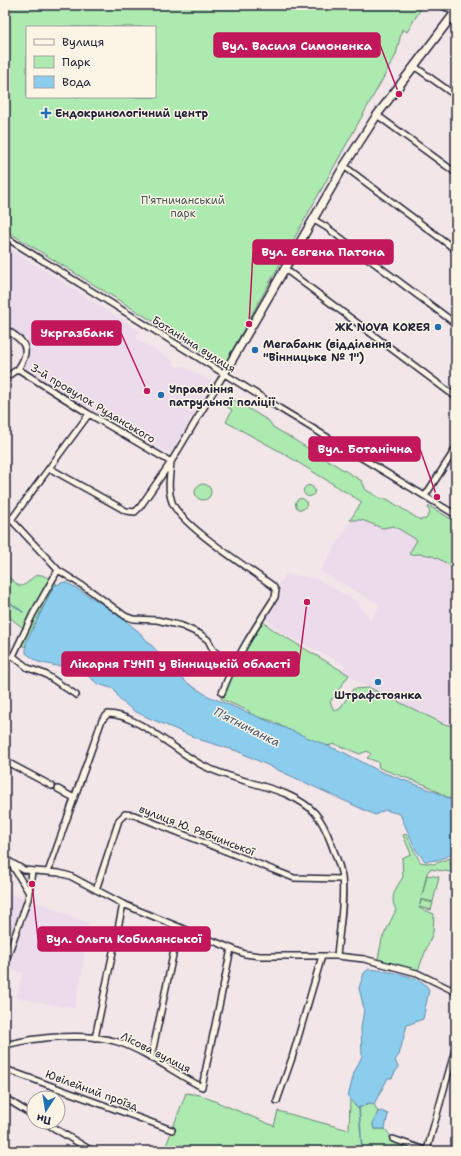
<svg xmlns="http://www.w3.org/2000/svg" width="461" height="1156" viewBox="0 0 461 1156" font-family="'Shantell Sans',sans-serif">
<style>
.built{fill:#ebdbeb}
.green{fill:#aceab0;stroke:#678676;fill-rule:evenodd}
.water{fill:#8ccded;stroke:#6289a6}
.lines{fill:none;stroke-linecap:round;stroke-linejoin:round}
.stream{stroke:#6289a6;stroke-width:1.5}
.street-casing{stroke:#22223b;stroke-width:8}
.secondary-casing{stroke:#22223b;stroke-width:10}
.street{stroke:#fcf5e5;stroke-width:5}
.secondary{stroke:#fcf5e5;stroke-width:7}
.poi-dot{fill:#1f6fb2;stroke:#fcf5e5;stroke-width:1.5}
.labels{text-anchor:middle;stroke-width:3;stroke-linejoin:round;paint-order:stroke}
.poi-label{font-size:11px;font-weight:bold;fill:#22223b;stroke:#fcf5e5;text-anchor:start}
.park-label{font-size:11px;fill:#445458;stroke:#fcf5e5}
.street-label{font-size:11px;fill:#22223b;stroke:#fcf5e5}
.water-label{font-size:12px;font-style:italic;fill:#425570;stroke:#fcf5e5}
.leader{fill:none;stroke:#c2185b;stroke-width:1.5}
.callout-dot{fill:#c2185b;stroke:#fcf5e5;stroke-width:1.5}
.callout{fill:#c2185b;stroke:#c2185b;stroke-width:1.5}
.callout-label{font-size:12px;text-anchor:middle;font-weight:bold;fill:#fff}
</style>
<rect width="100%" height="100%" fill="#f2e6e9"/>
<filter id="ink" filterUnits="userSpaceOnUse"><feTurbulence type="fractalNoise" baseFrequency=".025" numOctaves="2"/><feDisplacementMap in="SourceGraphic" scale="8" xChannelSelector="R" yChannelSelector="G"/><feConvolveMatrix kernelMatrix="1 2 1 2 8 2 1 2 1" color-interpolation-filters="sRGB"/></filter>
<g filter="url(#ink)">
<path class="built" d="M 5,246 L 140,331 L 136,339 L 172,360 L 174,365 L 178,367 L 183,366 L 212,382 L 171,452 L 169,453 L 106,419 L 25,369 L 28,354 L 27,339 L 5,325 Z
M 363,502 L 419,536 L 409,554 L 411,555 L 420,553 L 436,557 L 456,569 L 456,723 L 442,723 L 369,688 L 342,671 L 345,665 L 283,633 L 268,621 L 267,616 L 282,591 L 279,585 L 286,574 L 317,579 L 356,601 L 360,608 L 366,613 L 370,622 L 380,605 L 320,571 Z
M 5,893 L 25,898 L 5,954 Z
M 40,903 L 88,923 L 81,979 L 74,1008 L 16,998 L 23,973 L 8,968 L 30,904 Z"/>
<path class="green" d="M 5,5 L 423,5 L 407,32 L 402,29 L 396,55 L 224,365 L 5,230 ZM 27,27 L 155,27 L 155,97 L 27,97 Z
M 229,397 L 269,421 L 273,427 L 362,481 L 366,490 L 382,499 L 387,499 L 420,520 L 426,519 L 430,513 L 428,508 L 429,506 L 456,522 L 456,569 C 441,560 429,551 411,555 L 409,554 L 417,540 L 394,526 L 382,528 L 362,520 L 350,520 L 362,502 L 281,452 L 226,422 L 232,410 L 224,405 Z
M195 492a8 8 0 1 1 16 0a8 8 0 1 1-16 0Z
M303.5 491a5.5 5.5 0 1 1 11 0a5.5 5.5 0 1 1-11 0Z
M295.5 504a5.5 5.5 0 1 1 11 0a5.5 5.5 0 1 1-11 0Z
M 5,574 L 19,586 C 29,587 32,572 42,575 C 47,577 52,581 57,584 L 42,609 L 25,647 L 20,643 L 26,630 L 5,614 Z
M 263,622 L 275,631 L 349,675 L 330,702 L 334,710 L 339,710 L 353,689 L 370,688 L 442,723 L 441,724 L 456,726 L 456,804 L 454,801 L 426,785 L 379,768 L 378,762 L 367,758 L 371,754 L 367,751 L 360,754 L 334,744 C 314,752 294,733 278,724 C 271,719 260,718 251,716 L 249,711 L 221,699 C 232,671 246,647 263,622 Z
M 406,834 L 420,862 L 434,864 L 450,858 L 451,872 L 430,869 L 427,873 L 422,896 L 427,875 L 439,877 L 433,902 L 421,899 L 420,905 L 421,900 L 433,903 L 431,910 L 419,907 L 419,908 L 434,914 L 433,932 L 417,973 L 377,964 L 382,939 L 396,910 C 389,897 396,888 403,877 L 402,858 L 411,854 L 403,835 Z
M 186,1093 L 200,1095 L 274,1126 L 278,1111 L 349,1130 L 350,1099 L 358,1109 L 368,1103 L 374,1104 L 378,1112 L 373,1124 L 374,1129 L 385,1129 L 393,1139 L 428,1151 L 164,1151 Z"/>
<path class="water" d="M 64,582 L 73,586 L 115,612 L 139,632 L 186,682 L 208,696 L 345,753 L 379,771 L 436,792 L 454,801 L 456,804 L 456,850 C 448,858 437,861 425,861 L 416,850 L 400,814 L 385,810 L 375,815 L 237,751 L 201,740 L 149,718 L 134,711 L 120,700 L 114,689 L 98,684 L 83,672 L 68,665 L 57,666 L 38,662 L 26,653 L 26,642 L 54,586 Z
M 369,969 C 384,971 424,975 429,990 L 423,1019 L 407,1025 L 399,1055 L 395,1060 L 398,1067 L 392,1078 L 388,1078 L 374,1104 L 368,1103 L 358,1109 L 348,1097 L 354,1073 L 362,1056 L 361,1028 L 364,1009 L 359,988 L 364,973 Z
M 381,1111 L 388,1114 L 385,1129 L 374,1129 L 373,1124 L 378,1112 Z"/>
<g class="lines">
<path class="stream" d="M 5,599 L 23,612
M 359,1107 L 362,1151"/>
<defs>
<path id="street" d="M 442,5 L 456,14
M 414,66 L 456,96
M 377,115 L 456,173
M 344,166 L 456,250
M 314,220 L 326,227 L 456,324
M 5,237 L 279,408 L 456,515
M 285,269 L 456,397
M 5,329 C 23,340 33,347 18,369
M 5,378 L 18,369 L 89,414 L 171,462
M 171,462 C 170,475 167,489 172,502 C 180,525 250,569 273,586 L 276,591 L 275,597 C 255,628 235,658 222,693
M 49,468 L 126,511 L 135,512 L 140,507 L 171,462 L 224,374
M 425,496 L 456,448
M 5,513 L 58,570 L 91,591 L 125,616 L 133,619 L 157,620 L 182,626 L 200,634 L 208,640 L 213,650 L 220,656 L 235,661
M 11,520 L 89,414
M 5,655 L 13,656 L 28,668 L 45,674 L 76,695
M 13,656 L 33,614 L 58,570
M 5,761 L 52,786
M 58,789 L 74,798
M 5,859 L 24,870 L 59,873 L 70,876 L 123,904 L 245,954 L 260,956 L 337,956 L 364,959 L 417,973 L 456,992
M 12,865 L 29,893
M 48,872 L 102,720 L 108,714 C 136,714 175,750 200,764 C 225,778 259,783 286,794 C 313,806 321,816 331,843 C 335,854 340,865 342,877 C 345,901 339,932 337,956
M 96,890 L 119,820 L 125,814 L 134,815 L 294,878 L 342,879
M 5,963 L 28,899 L 32,872
M 95,1038 L 123,904
M 5,1045 C 37,1037 86,1032 118,1042 C 146,1051 176,1074 202,1087 L 231,949
M 151,1058 L 179,927
M 5,1069 L 172,1130
M 5,1098 L 34,1116
M 277,1101 L 292,1058 L 322,956
M 44,1122 L 92,1151
M 393,1139 L 428,1151
M 427,1150 L 456,1046"/>
<path id="secondary" d="M 224,374 L 344,166 L 377,115 L 456,11"/>
</defs>
<use href="#street" class="street-casing"/>
<use href="#secondary" class="secondary-casing"/>
<use href="#street" class="street"/>
<use href="#secondary" class="secondary"/>
</g>
</g>
<g class="poi-dot">
<path d="M44 107h4v4h4v4h-4v4h-4v-4h-4v-4h4z"/>
<circle cx="438" cy="327" r="4"/>
<circle cx="255" cy="350" r="4"/>
<circle cx="161" cy="395" r="4"/>
<circle cx="378" cy="682" r="4"/>
</g>
<g class="labels">
<g class="poi-label">
<text x="55" y="117">Ендокринологічний центр</text>
<text x="430" y="331" text-anchor="end">ЖК NOVA KOREЯ</text>
<text x="263" y="348">Мегабанк (відділення<tspan x="263" dy="13">"Вінницьке № 1")</tspan></text>
<text x="169" y="393">Управління<tspan x="169" dy="13">патрульної поліції</tspan></text>
<text x="378" y="699" text-anchor="middle">Штрафстоянка</text>
</g>
<g class="park-label">
<text x="183" y="204">П'ятничанський<tspan x="183" dy="13">парк</tspan></text>
</g>
<g class="street-label">
<text transform="translate(194 344) rotate(32)" y="4">Ботанічна вулиця</text>
<text transform="translate(93 403) rotate(31)" y="4">3-й провулок Руданського</text>
<text transform="translate(197 830) rotate(21)" y="4">вулиця Ю. Рябчинської</text>
<text transform="translate(156 1052) rotate(27)" y="4">Лісова вулиця</text>
<text transform="translate(92 1090) rotate(20)" y="4">Ювілейний проїзд</text>
</g>
<g class="water-label">
<text transform="translate(247 727) rotate(27)" y="4">П'ятничанка</text>
</g>
</g>
<path class="leader" d="M399 94L380 45M249 324L253 252M147 391L121 333M437 497L420 449M307 602L299 664M32 884L38 939"/>
<g class="callout-dot">
<circle cx="399" cy="94" r="4"/>
<circle cx="249" cy="324" r="4"/>
<circle cx="147" cy="391" r="4"/>
<circle cx="437" cy="497" r="4"/>
<circle cx="307" cy="602" r="4"/>
<circle cx="32" cy="884" r="4"/>
</g>
<g class="callout">
<rect x="214" y="33" width="166" height="24" rx="4"/>
<rect x="253" y="240" width="140" height="24" rx="4"/>
<rect x="32" y="321" width="89" height="24" rx="4"/>
<rect x="309" y="437" width="111" height="24" rx="4"/>
<rect x="62" y="652" width="237" height="24" rx="4"/>
<rect x="38" y="927" width="172" height="24" rx="4"/>
</g>
<g class="callout-label">
<text x="297" y="50">Вул. Василя Симоненка</text>
<text x="323" y="256">Вул. Євгена Патона</text>
<text x="77" y="337">Укргазбанк</text>
<text x="365" y="453">Вул. Ботанічна</text>
<text x="180" y="668">Лікарня ГУНП у Вінницькій області</text>
<text x="124" y="943">Вул. Ольги Кобилянської</text>
</g>
<rect width="461" height="1156" fill="none" stroke="#fcf5e5" stroke-width="20"/>
<rect x="10" y="10" width="441" height="1136" fill="none" stroke="#22223b" stroke-width="1.5" filter="url(#ink)"/>
<rect x="26" y="26" width="130" height="72" fill="#fcf5e5" stroke="#a5a1a1"/>
<rect x="34" y="39" width="20" height="6" fill="#fcf5e5" stroke="#a5a1a1"/>
<text x="62" y="46" font-size="12" fill="#22223b">Вулиця</text>
<rect x="34" y="56" width="20" height="12" fill="#aceab0" stroke="#a5a1a1"/>
<text x="62" y="66" font-size="12" fill="#22223b">Парк</text>
<rect x="34" y="76" width="20" height="12" fill="#8ccded" stroke="#a5a1a1"/>
<text x="62" y="86" font-size="12" fill="#22223b">Вода</text>
<g transform="translate(46 1110) rotate(192)"><circle r="19" fill="#fcf5e5" stroke="#a5a1a1"/>
<path d="M0-3L7 15L0 10L-7 15Z" fill="#1f6fb2"/>
<text y="-6" font-size="11" font-weight="bold" text-anchor="middle" fill="#22223b">Пн</text>
</g>
</svg>
